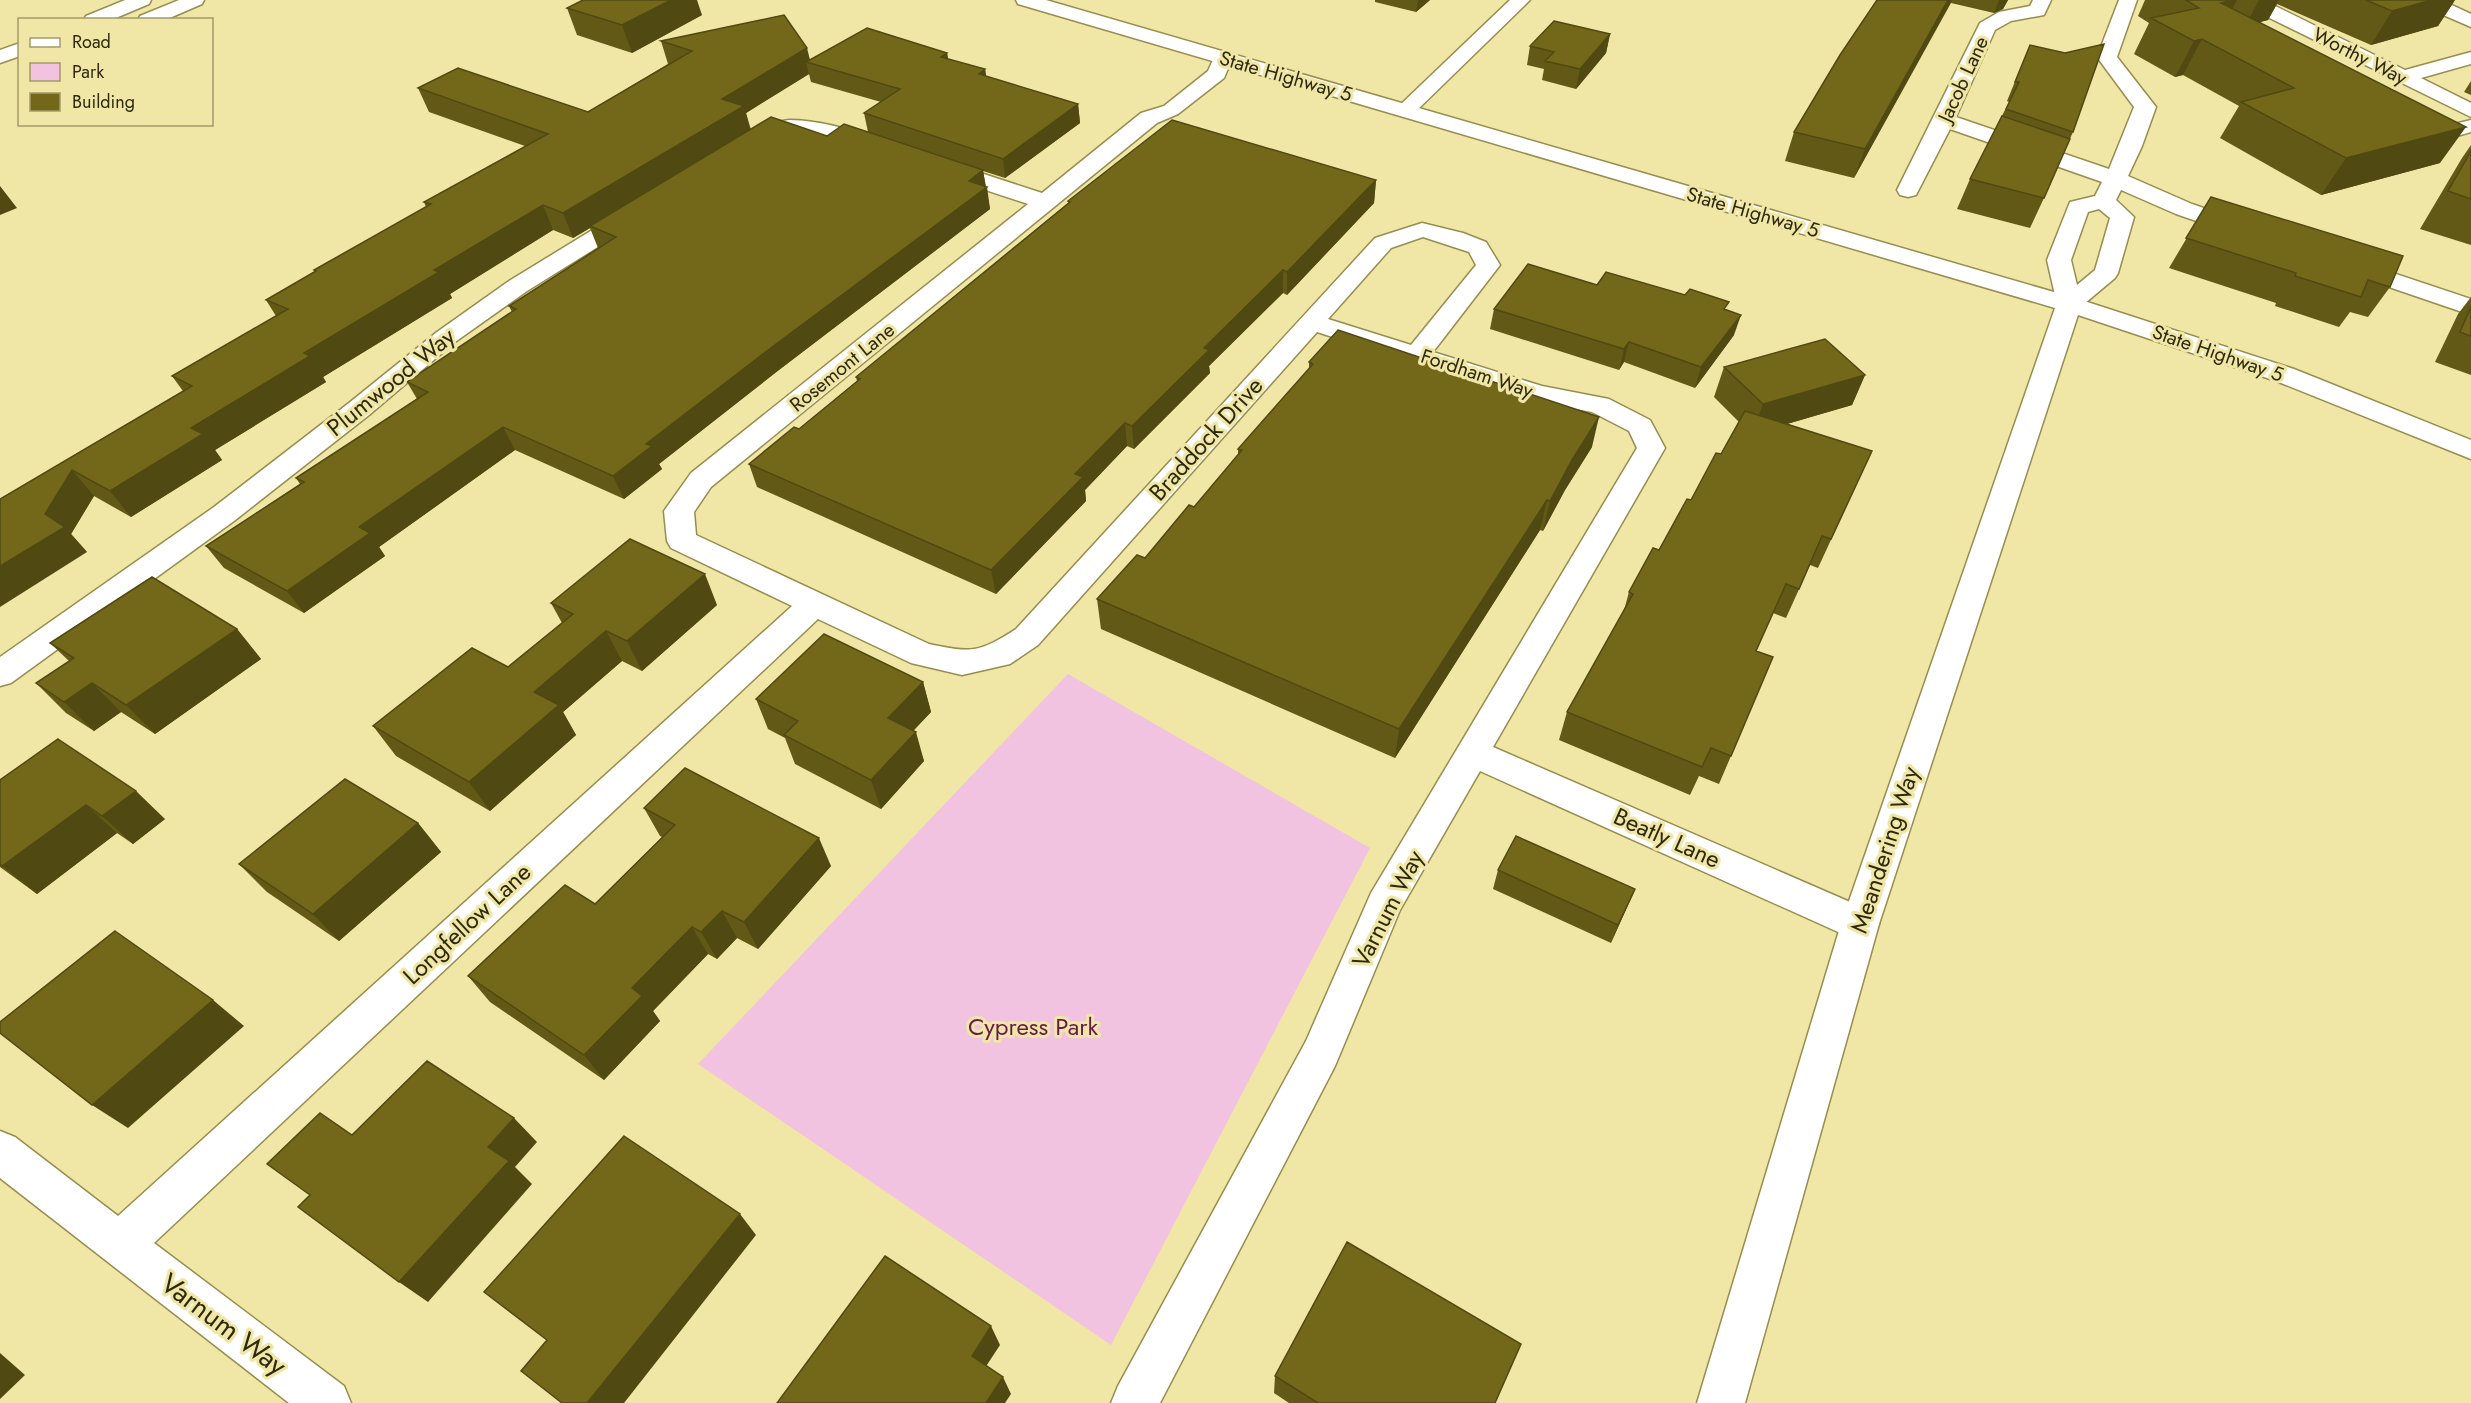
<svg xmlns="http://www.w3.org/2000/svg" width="2471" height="1403" viewBox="0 0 2471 1403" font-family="Jost,sans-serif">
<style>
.green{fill:#f1c3e0}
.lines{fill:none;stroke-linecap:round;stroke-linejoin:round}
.street-casing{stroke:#978d4f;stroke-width:3}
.secondary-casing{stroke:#978d4f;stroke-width:3}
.street{fill:#fff;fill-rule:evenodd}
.secondary{fill:#fff;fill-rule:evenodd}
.wall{fill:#635916;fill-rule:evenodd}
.shaded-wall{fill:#504912}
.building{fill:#73681a;stroke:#504912;stroke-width:1.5}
.labels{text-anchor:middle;stroke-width:6;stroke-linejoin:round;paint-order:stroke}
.far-street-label{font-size:20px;fill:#2d290f;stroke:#f0e6a5}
.street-label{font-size:24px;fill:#2d290f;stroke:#f0e6a5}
.park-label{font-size:24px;fill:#671a52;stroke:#f0e6a5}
.near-street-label{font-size:28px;fill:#2d290f;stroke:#f0e6a5}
</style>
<rect width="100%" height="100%" fill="#f0e6a5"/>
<path class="green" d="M 1068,674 L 1370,848 L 1111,1345 L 698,1064 Z"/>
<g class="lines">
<defs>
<path id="street" d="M 125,0 L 151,0 L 149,4 L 111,20 L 84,20 L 86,16 Z
M 179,0 L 204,0 L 202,4 L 165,20 L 138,20 L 140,16 Z
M 1510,0 L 1530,0 L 1413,114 L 1406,116 L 1399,114 L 1395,110 L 1399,106 Z
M 2033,0 L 2051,0 L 2044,15 L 2011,21 L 1995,30 L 1956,117 L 2109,169 L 2134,107 L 2097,57 L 2119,0 L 2137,0 L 2117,57 L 2156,107 L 2142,146 L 2128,176 L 2192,204 L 2250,224 L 2254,229 L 2250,234 L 2242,236 L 2234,234 L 2176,214 L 2121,190 L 2116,200 L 2134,217 L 2118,273 L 2115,278 L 2078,309 L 2069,311 L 2060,309 L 2057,304 L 2047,260 L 2070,202 L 2095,196 L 2102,182 L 1950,129 L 1916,195 L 1908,197 L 1900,195 L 1897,190 L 1980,23 L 1999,12 L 2030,6 ZM 2099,209 L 2110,218 L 2095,270 L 2077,285 L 2071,260 L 2088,212 Z
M 2239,0 L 2263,0 L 2405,70 L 2471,52 L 2471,64 L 2421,78 L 2471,103 L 2471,117 L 2241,4 Z
M 2416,0 L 2441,0 L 2471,14 L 2471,27 L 2418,4 Z
M 20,43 L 20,56 L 0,63 L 0,50 Z
M 1223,51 L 1230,53 L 1233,57 L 1224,78 L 1178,114 L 1157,123 L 711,487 L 694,512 L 696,535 L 929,644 C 971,653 979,653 1016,629 L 1375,238 L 1422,223 L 1463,233 L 1486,242 L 1500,265 L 1433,352 L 1542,386 L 1609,399 L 1650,420 L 1665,448 L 1493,747 L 1873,912 L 1879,924 L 1873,936 L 1860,940 L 1847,936 L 1480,771 L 1400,910 L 1335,1066 L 1160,1403 L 1111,1403 L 1118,1386 L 1306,1041 L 1371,893 L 1637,448 L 1629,431 L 1592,412 L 1529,400 L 1317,332 L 1038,645 L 1010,664 L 962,675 L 911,663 L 818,619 L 154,1243 L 344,1386 L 351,1403 L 289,1403 L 0,1178 L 0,1131 L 15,1137 L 118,1216 L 792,606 L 671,548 L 667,541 L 664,511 L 691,473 L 1028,204 L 934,173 L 931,168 L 934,163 L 942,161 L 950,163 L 1042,193 L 1141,113 L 1164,106 L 1208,71 L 1216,53 ZM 1423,237 L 1469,252 L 1476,265 L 1411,345 L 1328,319 L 1391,248 Z
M 789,120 C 822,120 853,131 884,141 L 887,146 L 884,151 L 876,153 C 848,146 822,132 793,132 C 776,133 765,148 748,144 L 745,139 C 754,126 774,122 789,120 Z
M 2471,120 L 2471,132 C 2452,137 2426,149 2412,129 L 2415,124 L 2423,123 L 2438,128 Z
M 633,208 L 641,210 L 645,215 L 641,220 L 527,291 L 455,342 L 369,415 L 234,521 L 11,683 L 0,686 L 0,657 L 214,507 L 349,403 L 437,332 L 509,281 L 625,210 Z
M 2351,259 L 2471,299 L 2471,315 L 2342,271 L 2339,266 L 2342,261 Z"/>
<path id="secondary" d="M 1016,0 L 1046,0 L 2078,299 L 2294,369 L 2471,440 L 2471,459 L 2276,381 L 2078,315 L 1879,924 L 1745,1403 L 1697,1403 L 1841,924 L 2055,308 L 1018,4 Z"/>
</defs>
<use href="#street" class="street-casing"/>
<use href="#secondary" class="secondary-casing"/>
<use href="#street" class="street"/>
<use href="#secondary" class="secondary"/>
</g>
<path class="wall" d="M 1375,0 L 1430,0 L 1416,12 L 1375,2 Z
M 1877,0 L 2008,0 L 2003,9 L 1994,13 L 1951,3 L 1854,178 L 1785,161 L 1794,132 Z
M 2145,0 L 2455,0 L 2438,26 L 2371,45 L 2277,4 L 2268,20 L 2260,22 L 2440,163 L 2321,195 L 2220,138 L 2239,106 L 2183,75 L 2175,77 L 2134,54 L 2149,23 L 2138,16 Z
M 567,8 L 702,15 L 632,53 L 577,35 Z
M 1610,34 L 1606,53 L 1576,89 L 1542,80 L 1544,69 L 1527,65 L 1530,46 Z
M 661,41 L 810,60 L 947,53 L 948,59 L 985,69 L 986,76 L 1078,104 L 1080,123 L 1005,178 L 983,171 L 990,209 L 775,373 L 659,464 L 662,469 L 624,499 L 515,450 L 379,547 L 385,556 L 304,613 L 224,568 L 206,546 L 300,484 L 296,478 L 417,399 L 407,382 L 512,312 L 509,306 L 598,248 L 590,228 L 573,238 L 553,230 L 450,294 L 452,298 L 323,377 L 326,382 L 215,450 L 222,460 L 131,517 L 94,496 L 71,534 L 87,552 L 0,499 L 183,391 L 172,376 L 276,316 L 266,300 L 315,272 L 314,270 L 426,207 L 424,202 L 525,146 L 429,112 L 418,88 L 588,112 L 668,64 ZM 809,74 L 811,82 L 881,102 L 864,113 L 868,132 L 827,136 L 750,130 L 746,113 Z
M 2030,45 L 2073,132 L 2044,198 L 2030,228 L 1957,209 L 1970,179 L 2009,102 L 2007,101 Z
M 2471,81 L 2471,95 L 2464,92 Z
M 2471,145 L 2471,245 L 2420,229 L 2462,158 Z
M 1376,180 L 1374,203 L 1287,295 L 1283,293 L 1209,366 L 1210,373 L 1134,449 L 1127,446 L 1085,490 L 1086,501 L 996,594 L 757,487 L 749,464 L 799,429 L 857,381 L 856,377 L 1068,203 L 1068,201 Z
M 2211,197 L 2390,287 L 2368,317 L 2350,312 L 2339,327 L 2275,306 L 2276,303 L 2169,268 Z
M 1597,285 L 1727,310 L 1734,335 L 1695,388 L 1624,362 L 1619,370 L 1490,329 L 1494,309 Z
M 2471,297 L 2471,375 L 2435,362 L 2458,314 Z
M 1309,362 L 1592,447 L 1565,490 L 1543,531 L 1540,530 L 1395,758 L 1101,629 L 1097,599 L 1145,558 L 1194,507 L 1238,456 L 1238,449 L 1309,369 Z
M 1724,367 L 1865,375 L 1852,405 L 1787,424 L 1872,451 L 1818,568 L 1810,565 L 1786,618 L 1773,613 L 1756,651 L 1731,756 L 1719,784 L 1699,776 L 1690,795 L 1559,740 L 1567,712 L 1623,614 L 1629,592 L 1659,550 L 1691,500 L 1721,454 L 1739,422 L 1714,397 Z
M 551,603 L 717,605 L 642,671 L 622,661 L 563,712 L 576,735 L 490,811 L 396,756 L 373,726 L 508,667 L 562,623 Z
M 237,629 L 261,659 L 155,734 L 121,712 L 94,731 L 66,713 L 36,683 L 69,661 L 50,643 Z
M 923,682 L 931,712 L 913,731 L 924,761 L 881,809 L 795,764 L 785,738 L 768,729 L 756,699 Z
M 0,780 L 165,819 L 133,844 L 117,833 L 37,894 L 0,867 Z
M 644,808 L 831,866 L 758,949 L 737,938 L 717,959 L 708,954 L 653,1011 L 660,1021 L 604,1080 L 490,1002 L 468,976 L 595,904 L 662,837 L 660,836 Z
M 418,823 L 441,852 L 339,941 L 267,892 L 239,864 Z
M 1498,870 L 1635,889 L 1611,943 L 1493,889 Z
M 1275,1376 L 1495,1403 L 1289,1403 L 1274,1393 Z"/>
<path class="shaded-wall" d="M 671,0 L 697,0 L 702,15 L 632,53 L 622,25 Z
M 1418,0 L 1430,0 L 1416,12 Z
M 1948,0 L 1952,0 L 1854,178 L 1865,149 Z
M 1999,0 L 2008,0 L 2003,9 L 1994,13 Z
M 2232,0 L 2237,0 L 2219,33 L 2221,3 Z
M 2259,0 L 2279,0 L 2268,20 L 2245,26 Z
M 2432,0 L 2455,0 L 2438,26 L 2371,45 L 2392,11 Z
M 1610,34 L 1606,53 L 1576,89 L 1580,69 Z
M 2202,39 L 2183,75 L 2175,77 L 2194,41 Z
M 807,48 L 811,64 L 806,62 L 809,74 L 746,113 L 751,130 L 590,226 L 590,228 L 573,238 L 563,213 L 722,99 Z
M 947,53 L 950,72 L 941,57 Z
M 985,69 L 988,89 L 979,74 Z
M 1078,104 L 1080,123 L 1005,178 L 1003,159 Z
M 2466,127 L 2440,163 L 2321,195 L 2346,158 Z
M 983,170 L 986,188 L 987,187 L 990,209 L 775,373 L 659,464 L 662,469 L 624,499 L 613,476 L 646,444 L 969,181 Z
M 1376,180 L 1374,203 L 1287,295 L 1287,272 Z
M 0,186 L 17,208 L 0,215 Z
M 543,205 L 553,230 L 450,294 L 452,298 L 323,377 L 326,382 L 215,450 L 222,460 L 131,517 L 110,491 L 191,428 L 434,270 Z
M 1283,270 L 1283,293 L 1209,366 L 1210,373 L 1134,449 L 1132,426 L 1204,348 Z
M 1741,315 L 1734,335 L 1695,388 L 1701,367 Z
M 1629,342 L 1624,362 L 1619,370 L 1624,349 Z
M 1865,375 L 1852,405 L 1752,434 L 1763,404 Z
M 1599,417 L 1592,447 L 1565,490 L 1543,531 L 1550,501 L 1572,460 Z
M 1125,423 L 1127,446 L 1085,490 L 1086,501 L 996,594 L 991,570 L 1075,474 Z
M 503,427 L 515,450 L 379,547 L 385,556 L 304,613 L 287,591 L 359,527 Z
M 72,470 L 94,496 L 71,534 L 87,552 L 0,607 L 0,566 L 45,514 Z
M 1547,500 L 1540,530 L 1395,758 L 1399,729 Z
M 705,574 L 717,605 L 642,671 L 627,641 Z
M 237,629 L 261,659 L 155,734 L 126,705 Z
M 606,631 L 622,661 L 563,712 L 576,735 L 490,811 L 469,782 L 534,692 Z
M 923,682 L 931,712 L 897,748 L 888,718 Z
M 92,683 L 121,712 L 94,731 L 64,702 Z
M 916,732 L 924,761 L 881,809 L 871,780 Z
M 136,791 L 165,819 L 133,844 L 102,816 Z
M 86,805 L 117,833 L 37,894 L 2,866 Z
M 418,823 L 441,852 L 339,941 L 313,914 Z
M 819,838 L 831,866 L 758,949 L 744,922 Z
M 1635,889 L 1611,943 L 1618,925 Z
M 722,911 L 737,938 L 717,959 L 701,932 Z
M 692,927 L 708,954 L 653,1011 L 660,1021 L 604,1080 L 584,1055 L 632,988 Z
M 213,1000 L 244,1026 L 128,1128 L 92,1105 Z
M 514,1118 L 537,1142 L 515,1167 L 532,1184 L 428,1302 L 399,1282 L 488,1147 Z
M 740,1214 L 756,1235 L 624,1403 L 587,1403 Z
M 991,1326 L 1000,1345 L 981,1374 L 972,1356 Z
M 0,1353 L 25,1375 L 0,1399 Z
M 1003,1377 L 1011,1394 L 1005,1403 L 986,1403 Z"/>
<path class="building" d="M 583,0 L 671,0 L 622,25 L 567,8 Z
M 1877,0 L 1948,0 L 1865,149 L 1794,132 L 1840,55 Z
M 2186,0 L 2232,0 L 2221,3 L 2466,127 L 2346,158 L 2241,102 L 2294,88 L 2202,39 L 2194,41 L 2151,18 L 2199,8 Z
M 2366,0 L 2432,0 L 2392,11 Z
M 784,15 L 807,48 L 722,99 L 744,106 L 563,213 L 543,205 L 434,270 L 439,272 L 304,353 L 310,356 L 191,428 L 203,434 L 110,491 L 72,470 L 45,514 L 65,527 L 0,566 L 0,499 L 192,386 L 172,376 L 288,309 L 266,300 L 316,271 L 314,270 L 431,204 L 424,202 L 548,134 L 418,88 L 458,68 L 588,112 L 692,51 L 661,41 Z
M 1554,21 L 1610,34 L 1580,69 L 1545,61 L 1554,52 L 1530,46 Z
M 867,28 L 947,53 L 941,57 L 985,69 L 979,74 L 1078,104 L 1003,159 L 864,113 L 900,89 L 806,62 Z
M 2104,44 L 2073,132 L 2006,109 L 2019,82 L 2015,82 L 2030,45 L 2065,53 Z
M 2002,116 L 2070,139 L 2044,198 L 1970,179 Z
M 771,117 L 827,136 L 844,124 L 983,170 L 969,181 L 987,187 L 768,350 L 646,444 L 652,446 L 613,476 L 503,427 L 359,527 L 370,533 L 287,591 L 206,546 L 304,482 L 296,478 L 428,392 L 407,382 L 516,309 L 509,306 L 616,237 L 590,226 Z
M 1172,120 L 1376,180 L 1287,272 L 1283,270 L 1204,348 L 1209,350 L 1132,426 L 1125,423 L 1075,474 L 1083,477 L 991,570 L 749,464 L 794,427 L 799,429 L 860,379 L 856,377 L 1070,202 L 1068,201 Z
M 2471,151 L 2471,199 L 2448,191 Z
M 2211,197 L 2403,256 L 2390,287 L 2368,280 L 2361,297 L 2295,276 L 2296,273 L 2186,238 Z
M 1528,264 L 1597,285 L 1606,272 L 1685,295 L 1690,289 L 1729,302 L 1724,309 L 1741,315 L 1701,367 L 1629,342 L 1624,349 L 1494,309 Z
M 2471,307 L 2471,336 L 2460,332 Z
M 1338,330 L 1599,417 L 1572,460 L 1550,501 L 1547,500 L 1399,729 L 1097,599 L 1137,555 L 1145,558 L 1189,505 L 1194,507 L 1242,450 L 1238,449 L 1313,364 L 1309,362 Z
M 1825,339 L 1865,375 L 1763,404 L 1724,367 Z
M 1745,411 L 1872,451 L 1831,539 L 1822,536 L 1799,589 L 1786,584 L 1756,651 L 1773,657 L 1731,756 L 1711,748 L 1702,767 L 1567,712 L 1633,594 L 1629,592 L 1653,548 L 1659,550 L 1687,499 L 1691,500 L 1716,453 L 1721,454 Z
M 630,539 L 705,574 L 627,641 L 606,631 L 534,692 L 559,705 L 469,782 L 373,726 L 472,648 L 508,667 L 573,614 L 551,603 Z
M 152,577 L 237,629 L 126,705 L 92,683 L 64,702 L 36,683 L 74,658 L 50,643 Z
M 824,634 L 923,682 L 888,718 L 916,732 L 871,780 L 784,735 L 798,721 L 756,699 Z
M 58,739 L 136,791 L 102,816 L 86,805 L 2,866 L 0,864 L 0,780 Z
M 685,768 L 819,838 L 744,922 L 722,911 L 701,932 L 692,927 L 632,988 L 642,996 L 584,1055 L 468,976 L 565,885 L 595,904 L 675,825 L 644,808 Z
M 345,779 L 418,823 L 313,914 L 239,864 Z
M 1516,836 L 1635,889 L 1618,925 L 1498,870 Z
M 115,931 L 213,1000 L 92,1105 L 0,1033 L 0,1022 Z
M 427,1061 L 514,1118 L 488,1147 L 509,1161 L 399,1282 L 298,1207 L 310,1195 L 267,1164 L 320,1113 L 352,1135 Z
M 624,1136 L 740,1214 L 587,1403 L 562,1403 L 521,1371 L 547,1340 L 484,1292 Z
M 1347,1242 L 1521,1344 L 1495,1403 L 1318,1403 L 1275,1376 Z
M 885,1256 L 991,1326 L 972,1356 L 1003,1377 L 986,1403 L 777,1403 Z"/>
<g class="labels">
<g class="far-street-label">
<text transform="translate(2360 56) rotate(27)" y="7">Worthy Way</text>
<text transform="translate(1286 76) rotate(16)" y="7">State Highway 5</text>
<text transform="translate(1963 79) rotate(-65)" y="7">Jacob Lane</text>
<text transform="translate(1753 212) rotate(16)" y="7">State Highway 5</text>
<text transform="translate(2218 353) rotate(19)" y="7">State Highway 5</text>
<text transform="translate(842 367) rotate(-39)" y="7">Rosemont Lane</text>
<text transform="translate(1477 373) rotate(18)" y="7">Fordham Way</text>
</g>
<g class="street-label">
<text transform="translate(391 382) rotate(-39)" y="8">Plumwood Way</text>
<text transform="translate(1206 439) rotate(-48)" y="8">Braddock Drive</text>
<text transform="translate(1667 838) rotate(24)" y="8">Beatly Lane</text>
<text transform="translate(1885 850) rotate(-72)" y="8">Meandering Way</text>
<text transform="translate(1388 909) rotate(-63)" y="8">Varnum Way</text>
<text transform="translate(467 924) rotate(-43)" y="8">Longfellow Lane</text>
</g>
<g class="park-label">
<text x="1033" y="1035">Cypress Park</text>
</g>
<g class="near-street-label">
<text transform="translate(224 1324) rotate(37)" y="10">Varnum Way</text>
</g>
</g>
<rect x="18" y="18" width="195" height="108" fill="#f0e6a5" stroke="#a29a69" stroke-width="1.5"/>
<rect x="30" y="38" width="30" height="9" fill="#ffffff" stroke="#a29a69" stroke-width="1.5"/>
<text x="72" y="48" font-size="18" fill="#2d290f">Road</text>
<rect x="30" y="63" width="30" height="18" fill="#f1c3e0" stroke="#a29a69" stroke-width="1.5"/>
<text x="72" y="78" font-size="18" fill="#2d290f">Park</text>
<rect x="30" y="93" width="30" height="18" fill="#73681a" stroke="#a29a69" stroke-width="1.5"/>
<text x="72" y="108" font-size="18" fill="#2d290f">Building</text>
</svg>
